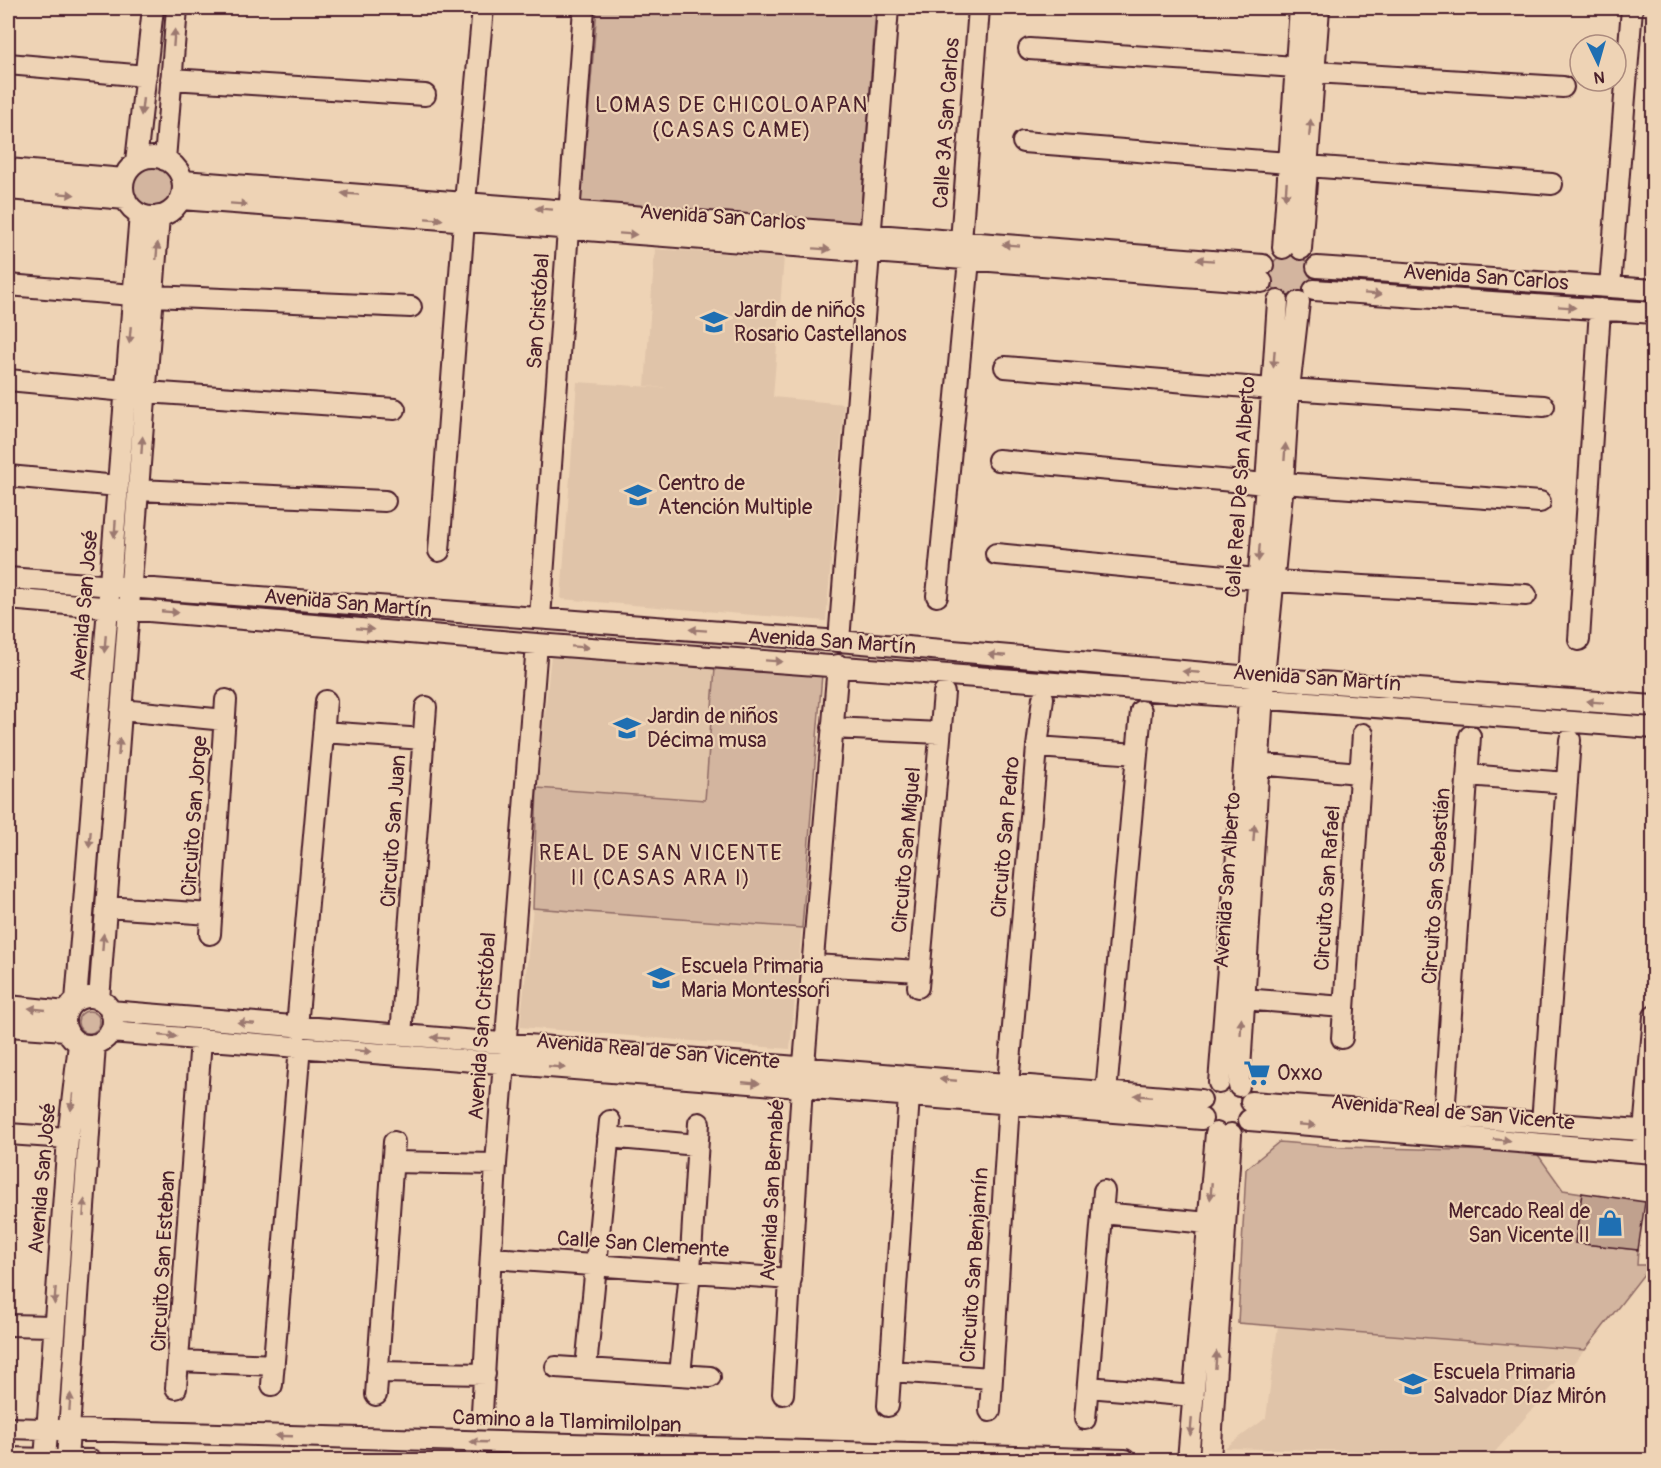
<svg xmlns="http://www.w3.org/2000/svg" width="1661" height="1468" viewBox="0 0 1661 1468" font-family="Pangolin,sans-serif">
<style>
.built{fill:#e0c4a9}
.green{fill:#d3b59f;stroke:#8e6a65;stroke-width:1.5}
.building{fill:#c0a18e;stroke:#4a1f2b;stroke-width:1.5}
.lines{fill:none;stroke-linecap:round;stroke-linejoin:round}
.minor-casing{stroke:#4a1f2b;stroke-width:24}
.minor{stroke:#eed3b5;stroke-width:20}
.oneway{fill:#9c7970}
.labels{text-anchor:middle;stroke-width:4.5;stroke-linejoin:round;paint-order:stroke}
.street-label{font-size:21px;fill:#4a1f2b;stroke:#eed3b5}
.poi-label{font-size:21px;fill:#4a1f2b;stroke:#eed3b5;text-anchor:start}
.neighbourhood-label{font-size:22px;letter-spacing:1.5px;fill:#4a1f2b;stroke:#eed3b5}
</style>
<rect width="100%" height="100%" fill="#eed3b5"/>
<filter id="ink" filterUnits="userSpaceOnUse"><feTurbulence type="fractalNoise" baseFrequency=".0167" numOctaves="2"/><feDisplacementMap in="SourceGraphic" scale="12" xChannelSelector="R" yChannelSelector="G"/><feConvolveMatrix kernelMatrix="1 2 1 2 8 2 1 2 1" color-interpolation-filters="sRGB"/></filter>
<g filter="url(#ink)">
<path class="built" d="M 655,249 L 784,257 L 773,397 L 844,404 L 826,621 L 561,599 L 577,382 L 666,388 L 645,386 Z
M 551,655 L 715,668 L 705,800 L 537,788 Z
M 533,908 L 802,928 L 790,1049 L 520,1027 Z
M 1278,1325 L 1585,1350 L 1493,1454 L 1225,1448 L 1266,1418 Z"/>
<path class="green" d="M 597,8 L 876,8 L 860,223 L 581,201 Z
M133 186a21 21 0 1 1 42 0a21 21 0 1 1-42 0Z
M1269 275a21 21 0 1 1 42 0a21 21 0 1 1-42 0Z
M 715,668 L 822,674 L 802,928 L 533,908 L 537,788 L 705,800 Z
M78 1022a11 11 0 1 1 22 0a11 11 0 1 1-22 0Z
M 1279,1142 L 1342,1147 L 1536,1152 L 1563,1190 L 1582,1193 L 1575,1243 L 1638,1250 L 1637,1265 L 1651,1265 L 1585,1350 L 1238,1323 L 1246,1169 Z"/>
<path class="building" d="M 1582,1193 L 1645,1202 L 1638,1250 L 1575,1243 Z"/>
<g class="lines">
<defs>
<path id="minor" d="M 1029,49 L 1295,67
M 8,64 L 146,76
M 1315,72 L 1563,87
M 171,79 L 425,95
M 1023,142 L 1288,163
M123 187a30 30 0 1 1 60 0a30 30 0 1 1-60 0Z
M 165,160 L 177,8
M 136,162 L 153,8
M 1307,166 L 1552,184
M 8,169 L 124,179
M 183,181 L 1263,265
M 8,189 L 126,199
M 181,199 L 1262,282
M 465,202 L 483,8
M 961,241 L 979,8
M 1283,248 L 1300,8
M 1301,249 L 1319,8
M 1317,267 L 1654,290
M 8,285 L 133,295
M 1610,287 L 1632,8
M 1314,290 L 1654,313
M 153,296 L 411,307
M 1005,367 L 1271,389
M 8,380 L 126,391
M 1289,389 L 1544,406
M 146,392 L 395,409
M 998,460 L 1266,484
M 8,476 L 118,486
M 1283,483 L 1540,502
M 138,490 L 385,501
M 439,551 L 464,221
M 996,554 L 1257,579
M 8,578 L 839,641 L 1251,677 L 1654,706
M 1273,581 L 1526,595
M 937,596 L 969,260
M 8,599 L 537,644 L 1654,728
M 540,618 L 584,8
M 1579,640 L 1600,309
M 839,641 L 888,8
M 121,710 L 225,720
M 832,728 L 940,733
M 323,732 L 424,739
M 1037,747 L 1137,754
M 1246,763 L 1359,773
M 1468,775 L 1567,783
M 106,907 L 211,914
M 210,934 L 226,700
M 813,965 L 920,971
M 918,987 L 944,693
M65 1021a24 24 0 1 1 48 0a24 24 0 1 1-48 0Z
M 1231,998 L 1343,1007
M 99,1000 L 159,216
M 76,1001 L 140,214
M 8,1006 L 66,1012
M 110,1011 L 1201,1100
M 8,1026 L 66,1030
M 297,1027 L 326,701
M 110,1032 L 1202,1119
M 401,1035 L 426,707
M 1342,1038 L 1363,734
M 1219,1083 L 1266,484 L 1278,301
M 1008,1085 L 1037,747 L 1043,698
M 1239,1086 L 1264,677 L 1283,483 L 1289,389 L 1299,302
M 1106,1093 L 1141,711
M 1251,1102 L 1654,1131
M 1444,1116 L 1470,736
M 1249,1120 L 1654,1153
M 1542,1123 L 1570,740
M 8,1134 L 68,1138
M 608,1137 L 697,1145
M 1643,1143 L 1654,1016
M 393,1162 L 496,1164
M 1102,1213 L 1208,1223
M 492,1258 L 791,1279
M 8,1325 L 53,1326
M 179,1361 L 274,1365
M 556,1367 L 710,1377
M 586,1368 L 610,1121
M 891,1371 L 991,1378
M 378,1372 L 485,1374
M 680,1375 L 690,1271 L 699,1123
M 272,1385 L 300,1046
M 1088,1387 L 1194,1396
M 176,1388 L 201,1039
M 783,1394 L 802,1087 L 838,665
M 376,1395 L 394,1142
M 888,1406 L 909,1096
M 990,1411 L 1009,1103
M 482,1413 L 496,1164 L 537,644
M 1085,1419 L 1104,1191
M 8,1428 L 1125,1460
M 8,1458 L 91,1460
M 45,1460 L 68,1138 L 79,1044
M 67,1460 L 95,1044
M 1188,1460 L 1216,1133
M 1210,1460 L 1231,1134"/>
</defs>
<use href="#minor" class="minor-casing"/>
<use href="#minor" class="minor"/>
</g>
<defs><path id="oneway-solid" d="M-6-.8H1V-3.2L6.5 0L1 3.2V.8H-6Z" transform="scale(1.5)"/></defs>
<g class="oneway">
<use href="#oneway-solid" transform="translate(174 38) rotate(-86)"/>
<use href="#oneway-solid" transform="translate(142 107) rotate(96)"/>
<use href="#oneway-solid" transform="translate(1310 128) rotate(-85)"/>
<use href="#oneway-solid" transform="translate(1286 191) rotate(94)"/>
<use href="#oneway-solid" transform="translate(66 194) rotate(5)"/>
<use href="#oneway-solid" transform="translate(350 194) rotate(-176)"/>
<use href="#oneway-solid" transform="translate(239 204) rotate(4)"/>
<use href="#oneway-solid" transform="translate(544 209) rotate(-176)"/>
<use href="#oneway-solid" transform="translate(434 219) rotate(4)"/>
<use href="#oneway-solid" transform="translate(628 234) rotate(4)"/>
<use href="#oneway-solid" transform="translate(1011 245) rotate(-176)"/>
<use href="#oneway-solid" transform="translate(822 249) rotate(4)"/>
<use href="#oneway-solid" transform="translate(157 251) rotate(-85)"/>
<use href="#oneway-solid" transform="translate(1205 260) rotate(-176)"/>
<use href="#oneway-solid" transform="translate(1373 294) rotate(4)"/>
<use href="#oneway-solid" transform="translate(1567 307) rotate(4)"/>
<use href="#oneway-solid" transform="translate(130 335) rotate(95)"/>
<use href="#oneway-solid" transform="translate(1274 359) rotate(94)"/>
<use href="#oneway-solid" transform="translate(142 445) rotate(-86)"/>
<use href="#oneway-solid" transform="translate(1285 452) rotate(-86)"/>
<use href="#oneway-solid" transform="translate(115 529) rotate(94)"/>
<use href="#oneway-solid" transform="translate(1259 553) rotate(95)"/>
<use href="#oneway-solid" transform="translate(170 612) rotate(5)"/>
<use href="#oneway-solid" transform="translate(365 629) rotate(5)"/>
<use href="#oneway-solid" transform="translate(698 630) rotate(-176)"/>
<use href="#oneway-solid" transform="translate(105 644) rotate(95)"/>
<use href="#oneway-solid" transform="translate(580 647) rotate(4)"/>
<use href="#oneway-solid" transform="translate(997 655) rotate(-175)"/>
<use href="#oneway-solid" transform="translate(774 661) rotate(4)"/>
<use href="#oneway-solid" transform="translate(1191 672) rotate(-175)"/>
<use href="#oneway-solid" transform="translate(1595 702) rotate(-176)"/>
<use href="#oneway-solid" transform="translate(119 747) rotate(-86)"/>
<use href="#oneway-solid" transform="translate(1254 833) rotate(-86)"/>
<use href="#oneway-solid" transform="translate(90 839) rotate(95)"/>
<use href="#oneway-solid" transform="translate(103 942) rotate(-86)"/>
<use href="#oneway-solid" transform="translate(37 1009) rotate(-174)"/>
<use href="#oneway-solid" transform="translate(246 1023) rotate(-175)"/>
<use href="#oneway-solid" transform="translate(1241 1027) rotate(-87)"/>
<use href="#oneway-solid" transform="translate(168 1036) rotate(5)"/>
<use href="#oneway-solid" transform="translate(440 1038) rotate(-175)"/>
<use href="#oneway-solid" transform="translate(363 1051) rotate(5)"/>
<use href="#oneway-solid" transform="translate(557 1067) rotate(5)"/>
<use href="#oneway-solid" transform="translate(948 1080) rotate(-175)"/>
<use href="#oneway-solid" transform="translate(751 1083) rotate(5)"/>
<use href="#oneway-solid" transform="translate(1143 1096) rotate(-175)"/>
<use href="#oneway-solid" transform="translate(72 1102) rotate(97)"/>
<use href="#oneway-solid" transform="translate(1307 1125) rotate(5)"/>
<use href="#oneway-solid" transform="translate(1502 1140) rotate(5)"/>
<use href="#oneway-solid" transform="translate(1211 1191) rotate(95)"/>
<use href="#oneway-solid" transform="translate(84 1208) rotate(-86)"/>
<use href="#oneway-solid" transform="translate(55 1296) rotate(94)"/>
<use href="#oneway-solid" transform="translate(1216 1360) rotate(-86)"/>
<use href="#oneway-solid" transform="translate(70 1402) rotate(-86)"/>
<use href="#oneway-solid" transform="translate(1191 1427) rotate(95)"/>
<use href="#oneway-solid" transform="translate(284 1436) rotate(-178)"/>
<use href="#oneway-solid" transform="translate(479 1442) rotate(-178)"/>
</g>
</g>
<defs>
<symbol id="school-bare" viewBox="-9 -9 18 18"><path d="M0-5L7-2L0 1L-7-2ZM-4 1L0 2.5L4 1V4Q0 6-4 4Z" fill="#1f6fb2" stroke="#eed3b5" stroke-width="2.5" paint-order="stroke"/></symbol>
<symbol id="supermarket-bare" viewBox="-9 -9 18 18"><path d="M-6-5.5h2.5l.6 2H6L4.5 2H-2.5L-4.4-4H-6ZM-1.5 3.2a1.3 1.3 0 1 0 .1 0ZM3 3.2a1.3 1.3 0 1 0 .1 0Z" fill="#1f6fb2" stroke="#eed3b5" stroke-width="2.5" paint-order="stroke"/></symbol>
<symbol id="shop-bare" viewBox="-9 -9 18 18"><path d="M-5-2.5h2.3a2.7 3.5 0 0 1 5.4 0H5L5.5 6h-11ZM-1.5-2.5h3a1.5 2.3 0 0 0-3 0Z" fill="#1f6fb2" stroke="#eed3b5" stroke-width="2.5" paint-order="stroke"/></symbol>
</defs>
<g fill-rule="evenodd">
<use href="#school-bare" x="695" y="303" width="38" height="38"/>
<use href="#school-bare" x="619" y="476" width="38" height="38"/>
<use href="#school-bare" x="608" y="709" width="38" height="38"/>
<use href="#school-bare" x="642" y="959" width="38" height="38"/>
<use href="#supermarket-bare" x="1238" y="1054" width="38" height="38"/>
<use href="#shop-bare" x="1591" y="1204" width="38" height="38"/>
<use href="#school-bare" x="1394" y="1365" width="38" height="38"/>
</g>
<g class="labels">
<g class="street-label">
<text transform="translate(946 123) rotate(-86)" y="7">Calle 3A San Carlos</text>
<text transform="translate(723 217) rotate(4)" y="7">Avenida San Carlos</text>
<text transform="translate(1486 277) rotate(4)" y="7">Avenida San Carlos</text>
<text transform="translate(538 311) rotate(-86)" y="7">San Cristóbal</text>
<text transform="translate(1240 487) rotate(-86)" y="7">Calle Real De San Alberto</text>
<text transform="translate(348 603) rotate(5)" y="7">Avenida San Martín</text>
<text transform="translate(84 605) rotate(-85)" y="7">Avenida San José</text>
<text transform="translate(832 641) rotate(4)" y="7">Avenida San Martín</text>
<text transform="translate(1317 678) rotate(4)" y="7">Avenida San Martín</text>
<text transform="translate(194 816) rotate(-86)" y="7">Circuito San Jorge</text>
<text transform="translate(393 831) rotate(-86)" y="7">Circuito San Juan</text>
<text transform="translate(1005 837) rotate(-85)" y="7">Circuito San Pedro</text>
<text transform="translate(906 850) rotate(-85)" y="7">Circuito San Miguel</text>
<text transform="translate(1227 880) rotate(-86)" y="7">Avenida San Alberto</text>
<text transform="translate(1436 886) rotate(-86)" y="7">Circuito San Sebastián</text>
<text transform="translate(1327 888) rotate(-86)" y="7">Circuito San Rafael</text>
<text transform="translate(482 1026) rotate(-86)" y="7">Avenida San Cristóbal</text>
<text transform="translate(658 1051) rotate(5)" y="7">Avenida Real de San Vicente</text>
<text transform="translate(1453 1112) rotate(5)" y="7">Avenida Real de San Vicente</text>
<text transform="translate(42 1178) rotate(-85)" y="7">Avenida San José</text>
<text transform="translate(772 1190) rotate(-87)" y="7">Avenida San Bernabé</text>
<text transform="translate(643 1244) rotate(4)" y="7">Calle San Clemente</text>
<text transform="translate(163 1261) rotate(-87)" y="7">Circuito San Esteban</text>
<text transform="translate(974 1265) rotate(-86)" y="7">Circuito San Benjamín</text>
<text transform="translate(567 1421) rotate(2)" y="7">Camino a la Tlamimilolpan</text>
</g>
<g class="poi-label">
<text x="734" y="317">Jardin de niños<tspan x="734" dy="24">Rosario Castellanos</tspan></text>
<text x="658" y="490">Centro de<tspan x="658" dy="24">Atención Multiple</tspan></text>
<text x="647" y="723">Jardin de niños<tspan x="647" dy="24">Décima musa</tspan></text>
<text x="681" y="973">Escuela Primaria<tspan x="681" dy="24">Maria Montessori</tspan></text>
<text x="1277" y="1080">Oxxo</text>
<text x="1590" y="1218" text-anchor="end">Mercado Real de<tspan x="1590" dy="24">San Vicente II</tspan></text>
<text x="1433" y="1379">Escuela Primaria<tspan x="1433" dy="24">Salvador Díaz Mirón</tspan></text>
</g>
<g class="neighbourhood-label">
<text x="732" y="112">LOMAS DE CHICOLOAPAN<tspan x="732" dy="25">(CASAS CAME)</tspan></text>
<text x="661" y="860">REAL DE SAN VICENTE<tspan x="661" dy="25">II (CASAS ARA I)</tspan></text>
</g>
</g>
<rect width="1661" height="1468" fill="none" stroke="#eed3b5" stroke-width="30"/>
<rect x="15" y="15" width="1631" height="1438" fill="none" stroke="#4a1f2b" stroke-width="2" filter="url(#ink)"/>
<g transform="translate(1598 63) rotate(175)"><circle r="28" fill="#eed3b5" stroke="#ac8b7e" stroke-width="1.5"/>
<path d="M0-4.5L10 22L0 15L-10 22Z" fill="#1f6fb2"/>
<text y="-9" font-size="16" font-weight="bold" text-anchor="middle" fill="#4a1f2b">N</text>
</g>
</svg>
